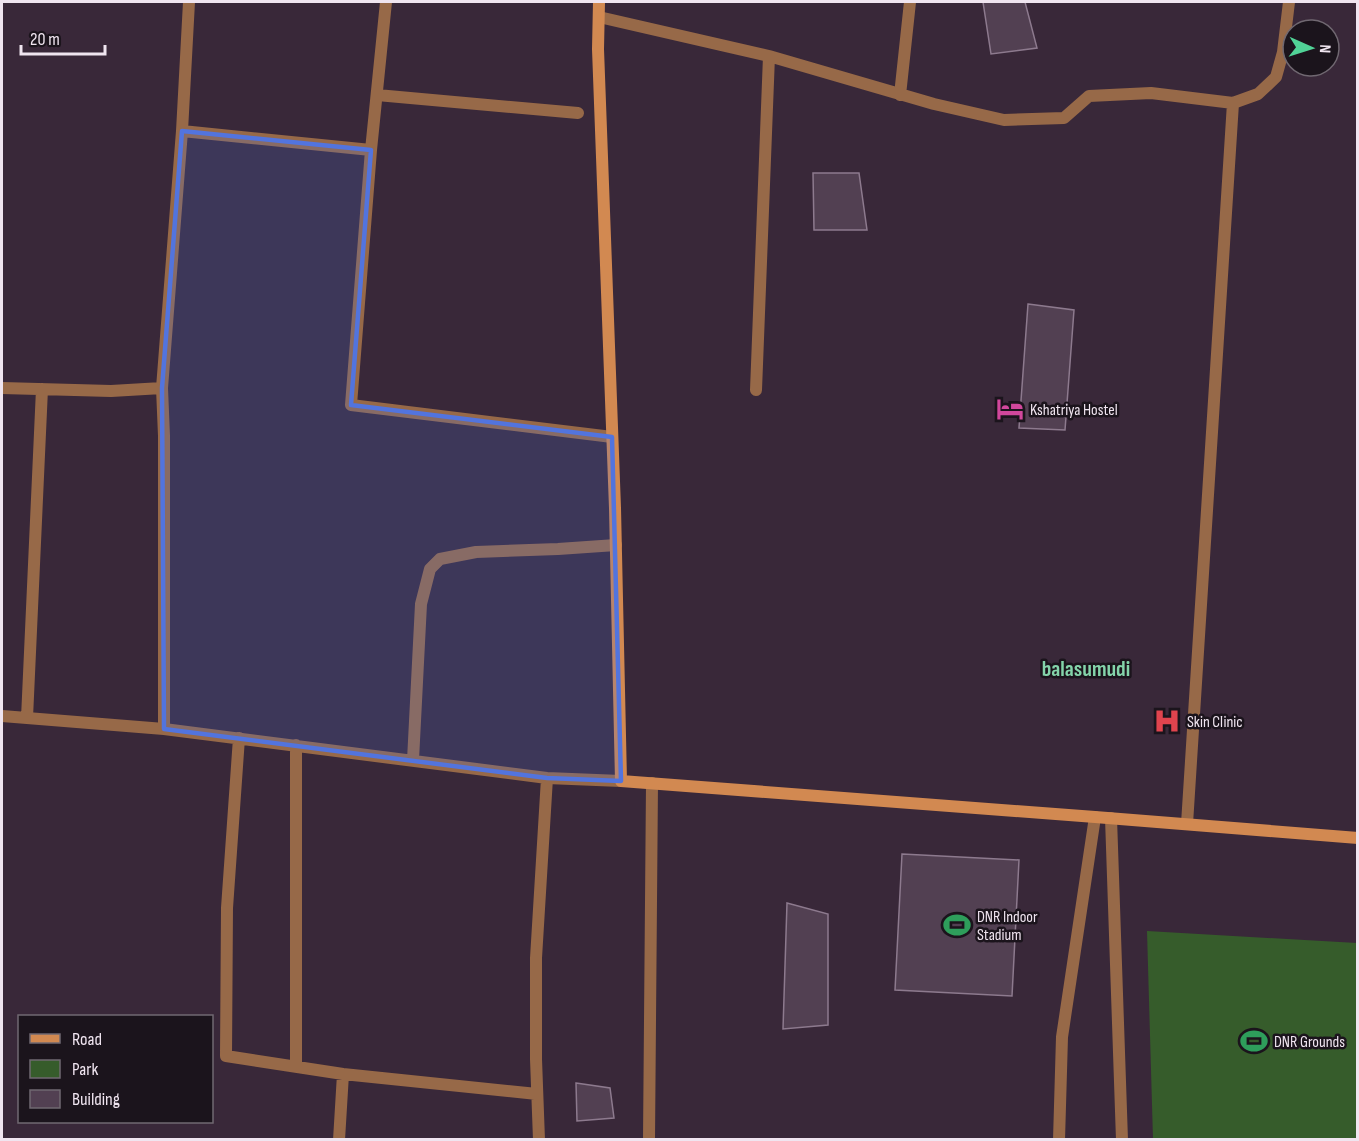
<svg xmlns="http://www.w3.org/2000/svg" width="1359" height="1141" viewBox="0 0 1359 1141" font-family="'Sofia Sans Condensed',sans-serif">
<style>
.green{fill:#365c2b}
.building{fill:#524052;stroke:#8d7a8e;stroke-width:1.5}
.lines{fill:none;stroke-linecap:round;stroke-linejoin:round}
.lane{stroke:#976948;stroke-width:12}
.street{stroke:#976948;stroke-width:12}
.secondary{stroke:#d28951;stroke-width:12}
.marked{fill:#5274de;fill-opacity:0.2;stroke:#5274de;stroke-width:4.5;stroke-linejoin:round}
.labels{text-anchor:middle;stroke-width:5;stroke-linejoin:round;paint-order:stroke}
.poi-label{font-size:16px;fill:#f0e5f0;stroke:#1b141c;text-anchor:start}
.district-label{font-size:22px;font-weight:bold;fill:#84d4aa;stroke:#1b141c}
</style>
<rect width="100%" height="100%" fill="#392839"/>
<path class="green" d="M 1147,931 L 1357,943 L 1357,1139 L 1153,1139 Z"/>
<path class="building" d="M 983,2 L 1025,2 L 1037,48 L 991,54 Z
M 813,173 L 859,173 L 867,230 L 814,230 Z
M 1028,304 L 1074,310 L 1065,430 L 1019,428 Z
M 902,854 L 1019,860 L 1012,996 L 895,990 Z
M 787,903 L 828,914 L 828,1025 L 783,1029 Z
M 576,1083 L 610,1088 L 614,1118 L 577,1121 Z"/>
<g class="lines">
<path class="lane" d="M 1059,1140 L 1062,1037 L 1095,817"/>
<path class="street" d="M 386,2 L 371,150 L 351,405 L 612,437
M 599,17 L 769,56 L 934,104 L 1004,120 L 1064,118 L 1089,96 L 1151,93 L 1233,103 L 1258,94 L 1276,77 L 1283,52 L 1289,2
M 377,95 L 578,113
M 900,95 L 910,2
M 182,131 L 371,150
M 2,388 L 111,391 L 162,388 L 164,436 L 164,729
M 162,388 L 182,131 L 189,2
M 756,390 L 769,56
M 2,716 L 164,729 L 547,778 L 621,781
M 27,718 L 42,389
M 239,738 L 227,908 L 226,1056 L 343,1074 L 537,1094
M 413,760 L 421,604 L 430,569 L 440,559 L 476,552 L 558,549 L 616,545
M 1111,818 L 1122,1140
M 1187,824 L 1233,103
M 296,1067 L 296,745
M 339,1140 L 343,1074
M 539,1140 L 536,1059 L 536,958 L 547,778
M 649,1140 L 652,783"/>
<path class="secondary" d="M 599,2 L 598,49 L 615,508 L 621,781 L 1095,817 L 1358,838"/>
</g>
<path class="marked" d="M 182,131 L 371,150 L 351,405 L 612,437 L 621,781 L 547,778 L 164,729 L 162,388 Z"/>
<defs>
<symbol id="hotel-bare" viewBox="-9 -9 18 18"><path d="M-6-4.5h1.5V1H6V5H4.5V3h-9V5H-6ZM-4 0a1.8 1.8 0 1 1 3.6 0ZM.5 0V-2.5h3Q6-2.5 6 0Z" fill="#d1479c" stroke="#1b141c" stroke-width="2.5" paint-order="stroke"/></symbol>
<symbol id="hospital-bare" viewBox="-9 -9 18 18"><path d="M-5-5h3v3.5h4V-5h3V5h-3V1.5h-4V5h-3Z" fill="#e0444e" stroke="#1b141c" stroke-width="2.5" paint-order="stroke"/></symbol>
<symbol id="stadium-bare" viewBox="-9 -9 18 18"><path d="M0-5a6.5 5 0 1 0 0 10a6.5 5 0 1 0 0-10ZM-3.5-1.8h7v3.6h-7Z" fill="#2e9e5b" stroke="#1b141c" stroke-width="2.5" paint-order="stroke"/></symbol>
</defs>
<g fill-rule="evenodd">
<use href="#hotel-bare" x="991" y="390" width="38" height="38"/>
<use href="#hospital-bare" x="1148" y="702" width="38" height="38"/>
<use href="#stadium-bare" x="938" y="906" width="38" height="38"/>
<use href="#stadium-bare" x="1235" y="1022" width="38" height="38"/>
</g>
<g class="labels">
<g class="poi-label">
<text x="1030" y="415">Kshatriya Hostel</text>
<text x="1187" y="727">Skin Clinic</text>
<text x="977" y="922">DNR Indoor<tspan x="977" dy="18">Stadium</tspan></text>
<text x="1274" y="1047">DNR Grounds</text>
</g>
<g class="district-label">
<text x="1086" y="676">balasumudi</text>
</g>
</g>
<rect width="1359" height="1141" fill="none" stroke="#f0e5f0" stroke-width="6"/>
<rect x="18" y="1015" width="195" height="108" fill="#1b141c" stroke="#706871" stroke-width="1.5"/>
<rect x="30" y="1034" width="30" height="9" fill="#d28951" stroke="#706871" stroke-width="1.5"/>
<text x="72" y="1045" font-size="18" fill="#f0e5f0">Road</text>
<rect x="30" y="1060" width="30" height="18" fill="#365c2b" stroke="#706871" stroke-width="1.5"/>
<text x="72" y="1075" font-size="18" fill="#f0e5f0">Park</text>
<rect x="30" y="1090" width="30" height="18" fill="#524052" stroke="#706871" stroke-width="1.5"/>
<text x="72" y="1105" font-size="18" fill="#f0e5f0">Building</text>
<g transform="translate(1311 48) rotate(93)"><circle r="28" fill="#1b141c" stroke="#706871" stroke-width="1.5"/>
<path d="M0-4.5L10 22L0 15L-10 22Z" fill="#51d397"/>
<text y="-9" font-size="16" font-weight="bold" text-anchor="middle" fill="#f0e5f0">N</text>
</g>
<path d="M21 45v9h84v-9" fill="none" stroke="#f0e5f0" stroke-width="3"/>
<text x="30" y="45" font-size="18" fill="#f0e5f0" stroke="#1b141c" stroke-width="4.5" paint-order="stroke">20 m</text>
</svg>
